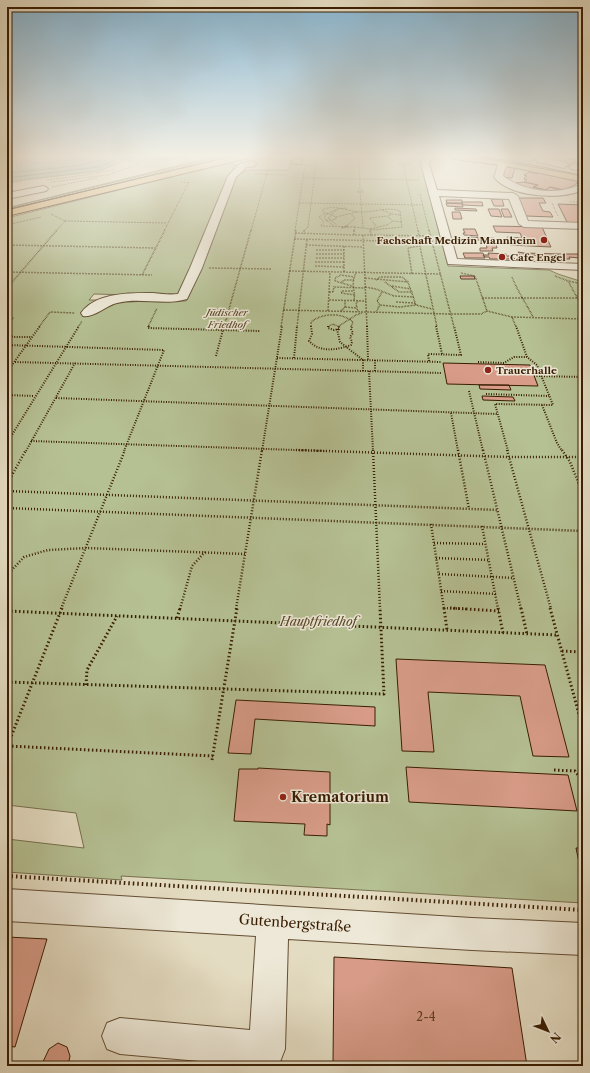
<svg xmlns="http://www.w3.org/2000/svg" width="590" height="1073" viewBox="0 0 590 1073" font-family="'Libre Caslon Text',serif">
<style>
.green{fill:#b5c093;stroke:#786f4b}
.water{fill:#95bbb5;stroke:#717c6e}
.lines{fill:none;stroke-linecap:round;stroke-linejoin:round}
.shore{stroke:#686c5c;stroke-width:1}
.building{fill:#d79b87;stroke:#3a1e03}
.minor-casing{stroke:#644e33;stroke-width:2}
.major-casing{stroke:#3a1e03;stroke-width:2}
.path-far5{stroke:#3a1e03;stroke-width:1;stroke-dasharray:0.5 1;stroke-linecap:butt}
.path-far4{stroke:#3a1e03;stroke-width:1.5;stroke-dasharray:0.5 1;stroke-linecap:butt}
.path-far3{stroke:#3a1e03;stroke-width:2;stroke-dasharray:1 1.5;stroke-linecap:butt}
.path-far2{stroke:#3a1e03;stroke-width:2.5;stroke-dasharray:1 2;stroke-linecap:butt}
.path-far1{stroke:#3a1e03;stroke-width:3;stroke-dasharray:1.5 2.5;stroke-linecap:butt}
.path{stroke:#3a1e03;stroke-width:4;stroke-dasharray:1.5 3;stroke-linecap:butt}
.minor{fill:#ede8d7;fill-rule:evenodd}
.major{fill:#e2be81;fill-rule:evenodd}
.tram{stroke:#3a1e03;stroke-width:1}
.poi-dot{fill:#8f2418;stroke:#ede8d7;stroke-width:1.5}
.labels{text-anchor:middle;stroke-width:3;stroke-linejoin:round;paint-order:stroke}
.far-poi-label{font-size:10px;font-weight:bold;fill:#3a1e03;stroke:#ede8d7;text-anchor:start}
.far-park-label{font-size:10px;font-style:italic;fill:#594627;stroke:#ede8d7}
.park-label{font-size:12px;font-style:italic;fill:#594627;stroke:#ede8d7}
.near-number-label{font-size:12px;fill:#613d24}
.near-poi-label{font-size:14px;font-weight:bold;fill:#3a1e03;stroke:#ede8d7;text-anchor:start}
.near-street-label{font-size:14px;fill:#3a1e03;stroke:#ede8d7}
</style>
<rect width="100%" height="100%" fill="#e4dcc2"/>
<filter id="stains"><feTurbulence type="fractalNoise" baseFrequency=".005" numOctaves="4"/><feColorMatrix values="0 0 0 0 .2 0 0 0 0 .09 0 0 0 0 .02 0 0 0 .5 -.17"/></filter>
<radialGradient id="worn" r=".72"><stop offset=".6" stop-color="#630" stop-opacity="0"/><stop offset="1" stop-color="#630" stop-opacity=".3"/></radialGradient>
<path class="green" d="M 217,156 L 224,156 L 7,208 Z
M 291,156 L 419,156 L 448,266 L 549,270 L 558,274 L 583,282 L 583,903 L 121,876 L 122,880 L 7,872 L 7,839 L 84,848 L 76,813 L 7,805 L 7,302 L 9,301 L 7,300 L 7,218 L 226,163 L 237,165 L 232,168 L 235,169 L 181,294 L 174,296 L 94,294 L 89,300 L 186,301 L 236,174 L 250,170 L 289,170 Z"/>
<path class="water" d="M 31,156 L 136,156 L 99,171 L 7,182 L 7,160 Z"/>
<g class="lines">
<path class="shore" d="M 36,156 L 35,162 L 37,164 L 98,156
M 7,173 L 76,166 L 115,156
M 7,178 L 98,167 L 127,156"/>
</g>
<path class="building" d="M 161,156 L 184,156 L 165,160 L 156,157 Z
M 342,156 L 419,156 L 419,157 L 375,156 Z
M 541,156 L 573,156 L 568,159 L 576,160 L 573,162 L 579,164 L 573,167 L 563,166 L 567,163 L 543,159 L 539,161 L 533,160 Z
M 293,158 L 303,158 L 302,165 L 291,164 Z
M 503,167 L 515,168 L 512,178 L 500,177 Z
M 529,172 L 537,174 L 539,172 L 581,181 L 565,190 L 550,187 L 546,190 L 533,187 L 538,185 L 524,182 L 527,180 L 524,179 L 525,178 L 524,178 L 527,176 L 524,175 Z
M 524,182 L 538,185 L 533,187 L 546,190 L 550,187 L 561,190 L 559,191 L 536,190 L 521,186 L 516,183 Z
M 518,198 L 543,198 L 546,203 L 539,203 L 543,211 L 550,212 L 553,217 L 526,216 Z
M 491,199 L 502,199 L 504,206 L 494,206 Z
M 446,200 L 462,200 L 462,203 L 447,203 Z
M 462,202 L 482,202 L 483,206 L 463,205 Z
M 446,203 L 462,204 L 463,207 L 447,206 Z
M 558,204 L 583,205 L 583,225 L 568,224 Z
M 455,208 L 476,209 L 477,211 L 455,210 Z
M 488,209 L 499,209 L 502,217 L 491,216 Z
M 501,209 L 508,209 L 512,217 L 504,217 Z
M 452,212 L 460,212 L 462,219 L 453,219 Z
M 493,226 L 542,227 L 551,247 L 510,245 L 507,237 L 522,238 L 520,233 L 496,232 Z
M 463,229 L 475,229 L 478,236 L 464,235 L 463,233 L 465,233 Z
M 468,237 L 484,238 L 485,240 L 469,240 Z
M 484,238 L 494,238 L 496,244 L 486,243 Z
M 486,243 L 496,244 L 497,248 L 492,248 L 493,251 L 480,251 L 480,248 L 487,248 Z
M 518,252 L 524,253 L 527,260 L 521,260 Z
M 463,253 L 483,253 L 485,258 L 465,258 Z
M 488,253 L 506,254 L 506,256 L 512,256 L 515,259 L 490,259 L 489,257 L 484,257 L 483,255 L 489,255 Z
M 524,253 L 558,254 L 559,256 L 525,255 Z
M 558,254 L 578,254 L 579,258 L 569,257 L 570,259 L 560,259 Z
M 460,276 L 474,276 L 475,279 L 461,279 Z
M 443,363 L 530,365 L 538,386 L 447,384 Z
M 479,385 L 509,385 L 511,390 L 480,389 Z
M 482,396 L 513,397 L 515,401 L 483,400 Z
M 396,659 L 545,665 L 569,757 L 533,756 L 520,696 L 428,692 L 434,752 L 402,751 Z
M 236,700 L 375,707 L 375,726 L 255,719 L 251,754 L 228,753 Z
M 406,767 L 568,775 L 577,811 L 409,802 Z
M 258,768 L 330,772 L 330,825 L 327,824 L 327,836 L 304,835 L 305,824 L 234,821 L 239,769 L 258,769 Z
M 576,848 L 583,848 L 583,867 L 580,867 Z
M 7,937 L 47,939 L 15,1047 L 7,1046 Z
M 334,957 L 512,968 L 527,1066 L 333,1066 Z
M 58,1043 L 67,1047 L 70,1056 L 68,1066 L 41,1066 L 49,1049 Z"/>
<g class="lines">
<defs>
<path id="minor" d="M 423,156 L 439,156 L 430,160 L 429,164 L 437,190 L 513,193 L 518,196 L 528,221 L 583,223 L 583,229 L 524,227 L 519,224 L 509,199 L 439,196 L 457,259 L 583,264 L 583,270 L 448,264 L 421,164 Z
M 510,156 L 526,156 L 534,157 L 535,159 L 531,161 L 511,158 Z
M 540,157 L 567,163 L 568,165 L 564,168 L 537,162 L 536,160 L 537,158 Z
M 507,160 L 511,163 L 505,168 L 503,176 C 521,189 549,195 571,188 C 575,187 579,185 583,184 L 583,190 C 560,200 511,198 494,177 L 498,165 Z
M 252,161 L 255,162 L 256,164 L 255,166 L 247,167 L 236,177 L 202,268 L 187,299 C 165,306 140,297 117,303 C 105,306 94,318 83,316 L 81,313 C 96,292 131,293 153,293 C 161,294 170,295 178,294 L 190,268 L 228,176 L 241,163 Z
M 574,164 L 583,165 L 583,171 L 571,169 L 570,167 L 571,165 Z
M 43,186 L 46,187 L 48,189 L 46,191 L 7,199 L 7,193 Z
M 7,889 L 472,918 L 583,923 L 583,955 L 472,950 L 288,939 L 285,1049 L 280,1062 L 269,1066 L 257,1066 L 120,1054 L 107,1049 L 102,1036 L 107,1023 L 120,1018 L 250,1030 L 256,936 L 7,921 Z"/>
<path id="major" d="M 235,156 L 250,156 L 248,158 L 7,216 L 7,210 Z
M 451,156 C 496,156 539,167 583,176 L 583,182 L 507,166 L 455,159 L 452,158 Z"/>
</defs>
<use href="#minor" class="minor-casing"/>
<use href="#major" class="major-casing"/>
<path class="path-far5" d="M 128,157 L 146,159
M 287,157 L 416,159
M 359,157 L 360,190
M 7,158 L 21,156
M 397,158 L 398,164 L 413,164
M 122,160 L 140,162
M 161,160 L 165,161 L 185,156
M 403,164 L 418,231
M 308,165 L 309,157
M 255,174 L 286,175
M 303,178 L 419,180
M 47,180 L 93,174 L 115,169
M 51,182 L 107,175 L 126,169 L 154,156
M 181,182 L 189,183
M 7,183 L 21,182
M 52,187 L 97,178
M 360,190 L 363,191 L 363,192 L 357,192 Z
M 360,192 L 363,227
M 420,194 L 429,231
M 570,202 L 583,202
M 299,203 L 423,205
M 552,203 L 558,216
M 382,210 L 392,214
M 326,213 L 332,215 L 328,218 L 337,225
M 51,214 L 65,221
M 400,215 L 392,214 L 387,216 L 393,221 L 402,222
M 336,217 L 357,212
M 326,221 L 336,219 L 336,217 L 332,215 L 333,212 L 338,210
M 7,225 L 41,217
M 334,226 L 325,219 L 325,215 L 337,209 L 346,208 L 346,210
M 346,226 L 348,227 L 341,228 L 348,225 L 355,218 L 351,214
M 376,226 L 370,218 L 387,216
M 355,227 L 321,226 L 324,222 L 319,217 L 325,213 L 322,210 C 334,204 347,211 359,212 C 373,213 386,206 400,211 L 402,227 L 371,230
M 370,229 L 387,225 L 393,221
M 56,231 L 65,221 L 167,223
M 164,231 L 189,182
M 251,231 L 269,166
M 295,231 L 305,165 L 316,165
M 304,231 L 308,227 L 317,157
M 354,231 L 355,227 L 370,229 L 370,231"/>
<path class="path-far4" d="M 304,230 L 304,234
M 354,230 L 354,235 L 371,235 L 370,230
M 418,230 L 419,236
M 429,230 L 454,327
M 295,233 L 354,235
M 363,235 L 367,327
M 371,235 L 431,236
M 294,239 L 433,242
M 419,242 L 437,327
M 7,245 L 155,248
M 306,245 L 363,247
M 344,246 L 344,273
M 316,250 L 344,250
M 316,254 L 344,254
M 316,258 L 344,258
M 315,262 L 344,262
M 315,266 L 344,267
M 209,268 L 272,269
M 289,271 L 441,274
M 7,272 L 152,275
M 461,273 L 475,276 L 487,311
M 412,274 L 408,248 L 419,246
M 142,275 L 165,230
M 555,276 L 568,281 L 583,284
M 512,277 C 518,292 526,303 533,317
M 365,278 L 408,282
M 376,280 L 380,277 L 402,277 L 408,282 L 416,305
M 568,281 L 583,308
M 342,282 L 344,280 L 354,280
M 385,282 L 399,292 L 413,292
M 352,286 L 335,281 L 335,278 L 341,275 L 354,277
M 392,286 L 411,289
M 365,287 L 376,289 L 394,296 L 414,297
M 7,288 L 57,230
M 353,291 L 342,291 L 341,293 L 355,295
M 329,292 L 333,292 L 334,287 L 365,288
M 482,298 L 577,298
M 329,300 L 366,301
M 354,300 C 356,289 350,285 356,273
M 358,301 L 356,304 L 358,312
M 396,302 L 415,303
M 380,305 L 400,307 L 416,305 L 432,309
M 345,307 L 356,308
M 283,310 L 450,314 L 481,314 L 487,311 L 512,317 L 583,319
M 328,311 L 330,272
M 341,311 L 345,307 L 345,301
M 376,312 L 380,305 L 377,301 L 382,292
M 512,317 L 516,327
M 7,325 L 14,317
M 339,326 L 356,315 L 362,313
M 39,327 L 50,312 L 75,313
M 78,327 L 82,321
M 148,327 L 157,308
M 224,327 L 251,230
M 281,327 L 296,230
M 297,327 L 307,239
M 311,327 L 311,322 C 322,313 342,312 353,322 L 351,327
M 328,327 L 333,324 L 339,327"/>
<path class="path-far3" d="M 149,326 L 148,328 L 260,331
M 311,326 L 312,334 L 309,341 C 320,353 337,350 351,345 L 352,342 L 350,337 L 353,333 L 351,329 L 352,326
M 328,326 L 328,328 L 334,330 L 339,329 L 339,326
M 367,326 L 368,360
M 436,326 L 442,354
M 337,329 L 340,342 L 363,360 L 363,371
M 7,335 L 14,337 L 31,337
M 7,345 L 164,350 L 124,451
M 216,356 L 224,326
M 277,358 L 442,362
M 294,358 L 297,326
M 375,360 L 375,371
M 429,361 L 428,354 L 461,355 L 454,326
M 15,362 L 442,373
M 478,362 L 504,363 L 514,357 L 527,357
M 369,371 L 373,451
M 7,372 L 40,326
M 534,376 L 583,377
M 469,391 L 483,451
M 486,394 L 549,396
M 7,395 L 34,396
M 56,398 L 497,414
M 542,405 L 557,443 L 562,451
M 451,413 L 458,451
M 31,441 L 326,451
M 7,443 L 79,326
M 26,451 L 75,363
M 262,451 L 282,326
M 508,451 L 495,404 L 553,405 L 537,365 L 527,357 L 516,326"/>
<path class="path-far2" d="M 296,450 L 509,457 L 583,457
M 373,450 L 380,609
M 458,450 L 469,509
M 483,450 L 521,609
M 507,450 L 551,609
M 562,450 L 570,462 L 583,494
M 7,484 L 26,450
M 7,491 L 498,510
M 7,508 L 583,531
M 431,524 L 444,609
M 482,526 L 498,609
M 434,543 L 485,544
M 436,558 L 489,560
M 439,574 L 514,578
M 7,575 L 24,557 L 48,550 L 87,548 L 245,554
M 441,591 L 496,594
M 444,608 L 468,609
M 61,609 L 125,450
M 180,609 L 192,566 L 205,552
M 236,609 L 262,450"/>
<path class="path-far1" d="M 444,608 L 447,630
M 450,608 L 499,611
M 498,608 L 503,633
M 521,608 L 527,634
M 550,608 L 583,729
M 7,611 L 557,635
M 177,618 L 180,608
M 562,651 L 583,652
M 7,682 L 384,694 L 380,608
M 86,685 L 87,670 L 117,616
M 8,746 L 213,756
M 7,747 L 62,608
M 212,760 L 237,608
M 554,770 L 575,771 L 583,781"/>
<path class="path" d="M 7,876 L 583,910"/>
<use href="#minor" class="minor"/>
<use href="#major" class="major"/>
<path class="tram" d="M 473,156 L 583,176
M 7,210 L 232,156"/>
</g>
<linearGradient id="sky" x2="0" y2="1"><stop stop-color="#87b7d4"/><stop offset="0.51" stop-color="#f3efe4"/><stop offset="1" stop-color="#f3efe4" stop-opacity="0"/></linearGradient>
<rect width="590" height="306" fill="url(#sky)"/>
<g class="poi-dot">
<circle cx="544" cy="240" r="4"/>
<circle cx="502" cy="257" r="4"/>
<circle cx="488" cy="370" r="4"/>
<circle cx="283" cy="797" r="4"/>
</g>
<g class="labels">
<g class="far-poi-label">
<text x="536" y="244" text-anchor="end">Fachschaft Medizin Mannheim</text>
<text x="510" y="261">Cafe Engel</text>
<text x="496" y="374">Trauerhalle</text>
</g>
<g class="far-park-label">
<text x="227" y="316">Jüdischer<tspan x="227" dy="12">Friedhof</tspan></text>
</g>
<g class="park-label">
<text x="318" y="626">Hauptfriedhof</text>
</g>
<g class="near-number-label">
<text x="426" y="1021">2-4</text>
</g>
<g class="near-poi-label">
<text x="291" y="802">Krematorium</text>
</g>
<g class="near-street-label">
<text transform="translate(295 923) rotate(4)" y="5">Gutenbergstraße</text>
</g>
</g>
<rect width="590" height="1073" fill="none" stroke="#e4dcc2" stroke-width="24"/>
<rect x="8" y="8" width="574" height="1057" fill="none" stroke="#3a1e03" stroke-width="2"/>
<rect x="12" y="12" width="566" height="1049" fill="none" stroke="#3a1e03"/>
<g transform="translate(548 1031) rotate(133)" stroke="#ede8d7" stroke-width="3" paint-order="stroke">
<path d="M0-3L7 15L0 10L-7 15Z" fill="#3a1e03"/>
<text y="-6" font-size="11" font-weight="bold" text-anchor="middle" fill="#3a1e03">N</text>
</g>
<rect width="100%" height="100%" filter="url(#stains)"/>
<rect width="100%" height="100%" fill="url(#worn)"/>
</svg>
